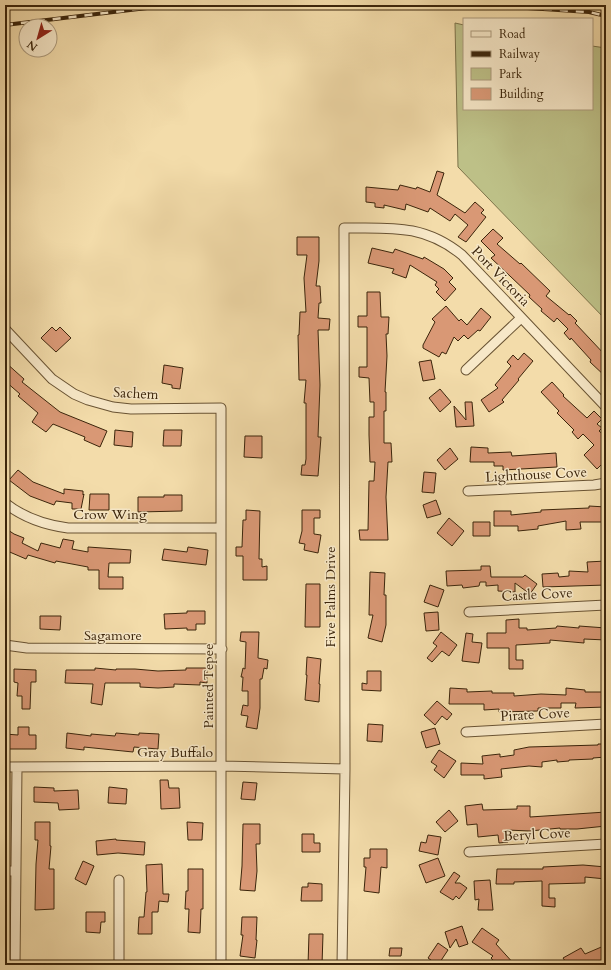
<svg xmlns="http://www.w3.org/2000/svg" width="611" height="970" viewBox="0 0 611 970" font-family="Cardo,serif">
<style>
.green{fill:#bdc087;stroke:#7c7249}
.building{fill:#d99875;stroke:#3b250b}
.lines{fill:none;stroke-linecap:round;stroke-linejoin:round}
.street-casing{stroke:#695333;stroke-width:11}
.street{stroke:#f7e8c8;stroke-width:9}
.rail-casing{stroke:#3b250b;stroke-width:4}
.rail{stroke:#f7e8c8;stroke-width:2.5;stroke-dasharray:8;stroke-linecap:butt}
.labels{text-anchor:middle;stroke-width:3;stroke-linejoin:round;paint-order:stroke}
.street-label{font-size:14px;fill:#3b250b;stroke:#f7e8c8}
</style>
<rect width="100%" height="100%" fill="#f3dcaa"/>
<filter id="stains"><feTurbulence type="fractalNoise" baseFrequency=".005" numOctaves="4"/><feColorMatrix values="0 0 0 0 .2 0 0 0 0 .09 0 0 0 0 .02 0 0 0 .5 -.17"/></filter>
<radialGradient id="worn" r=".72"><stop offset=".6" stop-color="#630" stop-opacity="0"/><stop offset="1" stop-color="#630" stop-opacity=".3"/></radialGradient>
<path class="green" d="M 455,23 L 464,25 L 464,109 L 592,109 L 592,46 L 606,48 L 606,320 L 458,167 Z"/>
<path class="building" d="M 437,171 L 444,173 L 437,195 L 465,213 L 475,202 L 484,210 L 481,213 L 486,217 L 466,242 L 458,237 L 468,225 L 455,214 L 450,221 L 430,208 L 428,212 L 406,204 L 405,210 L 384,205 L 384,208 L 375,207 L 375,203 L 366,202 L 366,187 L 398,190 L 400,185 L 416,189 L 417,187 L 430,192 Z
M 493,229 L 503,238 L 497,244 L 520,264 L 521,263 L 550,291 L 546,296 L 569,315 L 570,314 L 577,321 L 575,323 L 606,356 L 606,377 L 590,362 L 591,360 L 571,338 L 570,340 L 564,333 L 568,329 L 557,318 L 554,322 L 541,311 L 542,309 L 529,297 L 530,295 L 491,258 L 495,255 L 481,241 Z
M 297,237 L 319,237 L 319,261 L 316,286 L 320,286 L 321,303 L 319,303 L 318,318 L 330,319 L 329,330 L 318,330 L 320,385 L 318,437 L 321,437 L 318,476 L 301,475 L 302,465 L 305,465 L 306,459 L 306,403 L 304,403 L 306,380 L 299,380 L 298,335 L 299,335 L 300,312 L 306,312 L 304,278 L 307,255 L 297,255 Z
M 372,248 L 393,253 L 395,249 L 423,259 L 424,257 L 444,269 L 453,278 L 449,282 L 456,289 L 445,301 L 436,292 L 439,289 L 435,285 L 437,282 L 410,265 L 406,278 L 392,273 L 394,269 L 368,263 Z
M 367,292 L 380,292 L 381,317 L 389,317 L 388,334 L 386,334 L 387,356 L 385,392 L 386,392 L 386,411 L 384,411 L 384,443 L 391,443 L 392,462 L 388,462 L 386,497 L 388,540 L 360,540 L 359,530 L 368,530 L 369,481 L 374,481 L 375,462 L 370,462 L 369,435 L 369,417 L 374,417 L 374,402 L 370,402 L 369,378 L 359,377 L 359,367 L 367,367 L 367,327 L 358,327 L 358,316 L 367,316 Z
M 446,306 L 459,321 L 461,319 L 467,325 L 481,308 L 491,317 L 480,331 L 478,330 L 468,339 L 464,335 L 458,341 L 454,337 L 446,354 L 442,352 L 439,357 L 423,348 L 423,345 L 435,322 L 432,319 Z
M 52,327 L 56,331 L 60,327 L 71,338 L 56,352 L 41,338 Z
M 524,353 L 533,361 L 518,379 L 519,380 L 502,400 L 504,402 L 489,412 L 481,400 L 498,388 L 495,385 L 511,366 L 507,362 L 513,355 L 518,360 Z
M 431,360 L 435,379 L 423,381 L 419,362 Z
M 5,362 L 24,379 L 22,382 L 60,412 L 107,431 L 100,447 L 84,440 L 85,437 L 53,424 L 46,432 L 32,422 L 38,413 L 18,396 L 20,394 L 5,381 Z
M 164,365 L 183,368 L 180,389 L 172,388 L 172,385 L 162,383 Z
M 552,382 L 564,395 L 563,396 L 587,418 L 594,411 L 602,419 L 597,424 L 602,428 L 599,431 L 606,437 L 606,460 L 597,469 L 584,455 L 594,445 L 583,434 L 578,439 L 572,432 L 574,430 L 557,413 L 559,411 L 541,392 Z
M 440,389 L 451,402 L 440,412 L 429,398 Z
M 465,402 L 472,402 L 474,426 L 456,427 L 454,406 L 466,420 Z
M 115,430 L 133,432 L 132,447 L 114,445 Z
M 164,430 L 182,430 L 181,446 L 163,446 Z
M 245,436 L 262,436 L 262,458 L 244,457 Z
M 471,447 L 488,448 L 488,453 L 511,452 L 512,456 L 556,453 L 557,467 L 503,470 L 503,466 L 494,466 L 494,462 L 470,462 Z
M 450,448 L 458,459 L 445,470 L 437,460 Z
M 18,470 L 33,482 L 64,494 L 64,489 L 83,491 L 83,495 L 84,494 L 81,509 L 72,509 L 72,503 L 56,501 L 54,505 L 30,496 L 9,480 Z
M 424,472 L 436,473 L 434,493 L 422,492 Z
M 90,494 L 109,494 L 109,510 L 89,510 Z
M 164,495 L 182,495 L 182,511 L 138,512 L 138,497 L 164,497 Z
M 436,500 L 441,514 L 427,518 L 423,505 Z
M 589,506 L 606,507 L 605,522 L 580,522 L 581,529 L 566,530 L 566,521 L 538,526 L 538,529 L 518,531 L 518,526 L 494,526 L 494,511 L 511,511 L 511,515 L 541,512 L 541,510 L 589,508 Z
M 246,510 L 260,511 L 259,559 L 262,559 L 262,567 L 267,566 L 267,580 L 243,580 L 243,556 L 236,556 L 236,547 L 242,547 L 243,520 L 246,520 Z
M 302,510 L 320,510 L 320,518 L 314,518 L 314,534 L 321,535 L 318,553 L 304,550 L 305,544 L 299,543 L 302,531 Z
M 449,518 L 464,531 L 452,546 L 437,533 Z
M 473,522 L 490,522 L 490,536 L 473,536 Z
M 5,528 L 14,534 L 24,538 L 22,543 L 38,551 L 41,543 L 60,548 L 63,539 L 74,541 L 72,549 L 88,552 L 88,547 L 131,550 L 130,563 L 109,563 L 108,577 L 123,577 L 123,589 L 99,589 L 99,570 L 88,570 L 88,567 L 56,561 L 55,563 L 28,555 L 26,559 L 5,550 Z
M 188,547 L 208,550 L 206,565 L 162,560 L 164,549 L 187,552 Z
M 606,561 L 606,585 L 543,587 L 542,574 L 558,573 L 559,577 L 569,576 L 569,571 L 588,572 L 587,562 Z
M 481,566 L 490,566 L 491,577 L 523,577 L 525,575 L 537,584 L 530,594 L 515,583 L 515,592 L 498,591 L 498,585 L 486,586 L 486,582 L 480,582 L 479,586 L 463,588 L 462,585 L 447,586 L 446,571 L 481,570 Z
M 370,572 L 385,573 L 384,595 L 386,595 L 386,625 L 382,642 L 368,638 L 373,615 L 369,615 Z
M 306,584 L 320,584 L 320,627 L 305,627 Z
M 430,585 L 444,590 L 438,607 L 424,602 Z
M 187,611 L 205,611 L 205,624 L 196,624 L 196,630 L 187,630 L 187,628 L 165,629 L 164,614 L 187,613 Z
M 438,612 L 439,630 L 426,631 L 424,613 Z
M 40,616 L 61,616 L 60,630 L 40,629 Z
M 519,619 L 519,628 L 527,628 L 527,630 L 556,628 L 557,626 L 579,628 L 579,626 L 606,628 L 606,640 L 584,639 L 584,643 L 550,640 L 550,643 L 516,645 L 516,660 L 523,660 L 523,669 L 509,669 L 509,648 L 487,648 L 487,633 L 506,633 L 506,620 Z
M 241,632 L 259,632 L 258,658 L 268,660 L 267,669 L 264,668 L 262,679 L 260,679 L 260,708 L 257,729 L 246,727 L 248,716 L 241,715 L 243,705 L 248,706 L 248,691 L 242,691 L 243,677 L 241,677 L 243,668 L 245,669 L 246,642 L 240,641 Z
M 441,632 L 457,645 L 449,656 L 442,651 L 432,662 L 427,658 L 437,646 L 433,643 Z
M 466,633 L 473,634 L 472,642 L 482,643 L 479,663 L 462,661 Z
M 307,657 L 321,659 L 319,684 L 320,684 L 319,702 L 305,700 L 307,675 L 306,675 Z
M 95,668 L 116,670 L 116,669 L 135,669 L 158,671 L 186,670 L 186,668 L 207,668 L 207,683 L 200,682 L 200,685 L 174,684 L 174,687 L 158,688 L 140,687 L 140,683 L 105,683 L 102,705 L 91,703 L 93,684 L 65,683 L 66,670 L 95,670 Z
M 14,669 L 36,670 L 36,682 L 31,682 L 30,709 L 22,709 L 22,696 L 17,696 L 18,683 L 14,682 Z
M 367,671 L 381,671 L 381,691 L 362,690 L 362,683 L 367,684 Z
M 450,688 L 467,689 L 467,692 L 492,691 L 492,693 L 514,693 L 514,696 L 541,694 L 566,695 L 566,688 L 585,690 L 585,692 L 606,692 L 606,707 L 575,708 L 576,703 L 561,703 L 561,708 L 538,708 L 538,711 L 499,712 L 499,709 L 484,710 L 484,704 L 449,704 Z
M 437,701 L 452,714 L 447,720 L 442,716 L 435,725 L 424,715 Z
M 368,724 L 383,725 L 382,742 L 367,741 Z
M 18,727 L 29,727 L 29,735 L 36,735 L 36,749 L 5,749 L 5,734 L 18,735 Z
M 435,728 L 440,744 L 426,748 L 421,732 Z
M 67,733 L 91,736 L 91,734 L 115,736 L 116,733 L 139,735 L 139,733 L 159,734 L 158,749 L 134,747 L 133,752 L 84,747 L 84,750 L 66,748 Z
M 598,744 L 606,744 L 606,757 L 593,758 L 593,759 L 569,760 L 569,761 L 557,762 L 557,760 L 542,762 L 542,767 L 529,766 L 501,769 L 502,777 L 484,779 L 484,775 L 461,775 L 461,763 L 483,764 L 482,756 L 500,754 L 500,757 L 514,755 L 514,750 L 529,747 L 598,745 Z
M 439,750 L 456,761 L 444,778 L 434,770 L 437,766 L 431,762 Z
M 160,780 L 168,780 L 169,788 L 179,788 L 180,808 L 161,809 Z
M 243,782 L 257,783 L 255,800 L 241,799 Z
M 34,787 L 54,788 L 54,791 L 78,790 L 79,809 L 59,810 L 58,803 L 34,802 Z
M 109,787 L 127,789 L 126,804 L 108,803 Z
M 482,804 L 483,810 L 517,809 L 517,806 L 530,806 L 530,817 L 606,812 L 606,826 L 577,829 L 560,829 L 560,828 L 530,831 L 507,830 L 508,842 L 499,843 L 498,835 L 478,837 L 477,824 L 467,825 L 465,806 Z
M 449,810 L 458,821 L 445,832 L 436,822 Z
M 35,822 L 50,822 L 50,846 L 51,846 L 49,869 L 54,869 L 54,909 L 35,910 L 36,864 L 38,840 L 35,840 Z
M 187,822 L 203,823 L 202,840 L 188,840 Z
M 243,824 L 260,824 L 260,844 L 256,844 L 257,871 L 255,891 L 240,890 L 242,866 Z
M 302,834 L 314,834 L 314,843 L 320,843 L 320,852 L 302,852 Z
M 428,835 L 441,837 L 438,855 L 419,851 L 421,842 L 426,843 Z
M 116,839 L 116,840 L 145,842 L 144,855 L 118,853 L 97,855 L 96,841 Z
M 370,849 L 387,849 L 387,868 L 381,867 L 379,893 L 364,891 L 366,867 L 364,867 L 364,858 L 370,858 Z
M 438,858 L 445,876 L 426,883 L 419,865 Z
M 83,861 L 94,866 L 86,885 L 75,879 Z
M 162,864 L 163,894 L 169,894 L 168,902 L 159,901 L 158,912 L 152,912 L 152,934 L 138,934 L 139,917 L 144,917 L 146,892 L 147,892 L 146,865 Z
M 583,865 L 606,867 L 606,879 L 585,877 L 585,883 L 549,884 L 549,898 L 555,898 L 555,907 L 542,906 L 542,881 L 514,882 L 514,884 L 496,884 L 497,869 L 543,869 L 543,867 Z
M 188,869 L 203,869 L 203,909 L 201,909 L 200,933 L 188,932 L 189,909 L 185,909 L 186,891 L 188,891 Z
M 454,872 L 460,876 L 455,883 L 460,883 L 467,888 L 459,899 L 456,896 L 453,900 L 440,892 Z
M 490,880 L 493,910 L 478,910 L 479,899 L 475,900 L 474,881 Z
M 308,883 L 322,884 L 322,901 L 301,901 L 302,887 L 308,887 Z
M 86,912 L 105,912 L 105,922 L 101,922 L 100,933 L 86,932 Z
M 242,917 L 257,917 L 256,940 L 257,940 L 255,958 L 240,956 L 243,935 L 241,935 Z
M 462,926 L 468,944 L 459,947 L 456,939 L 450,948 L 445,932 Z
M 482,928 L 499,940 L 496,944 L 515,965 L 497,965 L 491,958 L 493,956 L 472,942 Z
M 309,934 L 323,934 L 322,965 L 308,965 Z
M 438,943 L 448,950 L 438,965 L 428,958 Z
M 606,945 L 606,961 L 598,964 L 596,961 L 590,965 L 568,965 L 563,958 L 581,948 L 585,954 Z
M 390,948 L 402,948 L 401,956 L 389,956 Z"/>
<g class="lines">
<defs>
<path id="street" d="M 5,329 L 52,379 L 74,394 L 88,400 L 113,407 L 131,409 L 221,408 L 221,965
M 466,370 L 521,318
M 468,491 L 594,485 L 606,483
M 5,503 C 24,518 45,525 68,528 L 221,528
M 469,612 L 606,605
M 5,645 L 27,648 L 222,649
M 466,732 L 606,724
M 5,767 L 221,766 L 345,769
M 469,852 L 606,844
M 5,871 L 16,871
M 15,965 L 17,767
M 119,965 L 119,880
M 342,965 L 345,769 L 344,228 C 391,228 424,224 462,255 L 606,407"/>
</defs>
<use href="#street" class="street-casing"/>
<use href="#street" class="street"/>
<defs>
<path id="rail" d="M 480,5 L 589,12 L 606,16
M 5,25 L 172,5"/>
</defs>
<use href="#rail" class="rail-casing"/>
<use href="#rail" class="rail"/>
</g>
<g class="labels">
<g class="street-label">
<text transform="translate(501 276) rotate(46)" y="5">Port Victoria</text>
<text transform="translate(136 393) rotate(3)" y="5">Sachem</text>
<text transform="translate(536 474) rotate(-3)" y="5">Lighthouse Cove</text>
<text x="110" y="519">Crow Wing</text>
<text transform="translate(537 594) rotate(-3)" y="5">Castle Cove</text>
<text transform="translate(330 597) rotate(-90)" y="5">Five Palms Drive</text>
<text x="113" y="640">Sagamore</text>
<text transform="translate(208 686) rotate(-90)" y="5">Painted Tepee</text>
<text transform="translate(535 714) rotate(-3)" y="5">Pirate Cove</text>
<text x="175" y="757">Gray Buffalo</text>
<text transform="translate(537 834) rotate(-3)" y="5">Beryl Cove</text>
</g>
</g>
<rect width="611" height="970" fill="none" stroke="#f3dcaa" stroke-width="20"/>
<rect x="6" y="6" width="599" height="958" fill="none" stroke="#3b250b" stroke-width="2"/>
<rect x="10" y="10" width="591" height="950" fill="none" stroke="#3b250b"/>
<rect x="463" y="18" width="130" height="92" fill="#f7e8c8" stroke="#ac9a7c"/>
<rect x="471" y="31" width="20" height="6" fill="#f7e8c8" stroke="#ac9a7c"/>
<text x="499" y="38" font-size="12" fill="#3b250b">Road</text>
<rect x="471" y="51" width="20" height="6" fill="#3b250b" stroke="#ac9a7c"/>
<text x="499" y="58" font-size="12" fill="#3b250b">Railway</text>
<rect x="471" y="68" width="20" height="12" fill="#bdc087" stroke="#ac9a7c"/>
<text x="499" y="78" font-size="12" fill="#3b250b">Park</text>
<rect x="471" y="88" width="20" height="12" fill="#d99875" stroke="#ac9a7c"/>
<text x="499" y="98" font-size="12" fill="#3b250b">Building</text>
<g transform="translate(38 38) rotate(217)"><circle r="19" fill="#f7e8c8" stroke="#ac9a7c"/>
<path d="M0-3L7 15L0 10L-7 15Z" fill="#8f2418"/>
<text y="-6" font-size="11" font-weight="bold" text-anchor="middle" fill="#3b250b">N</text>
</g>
<rect width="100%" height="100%" filter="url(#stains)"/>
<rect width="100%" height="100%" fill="url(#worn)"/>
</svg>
